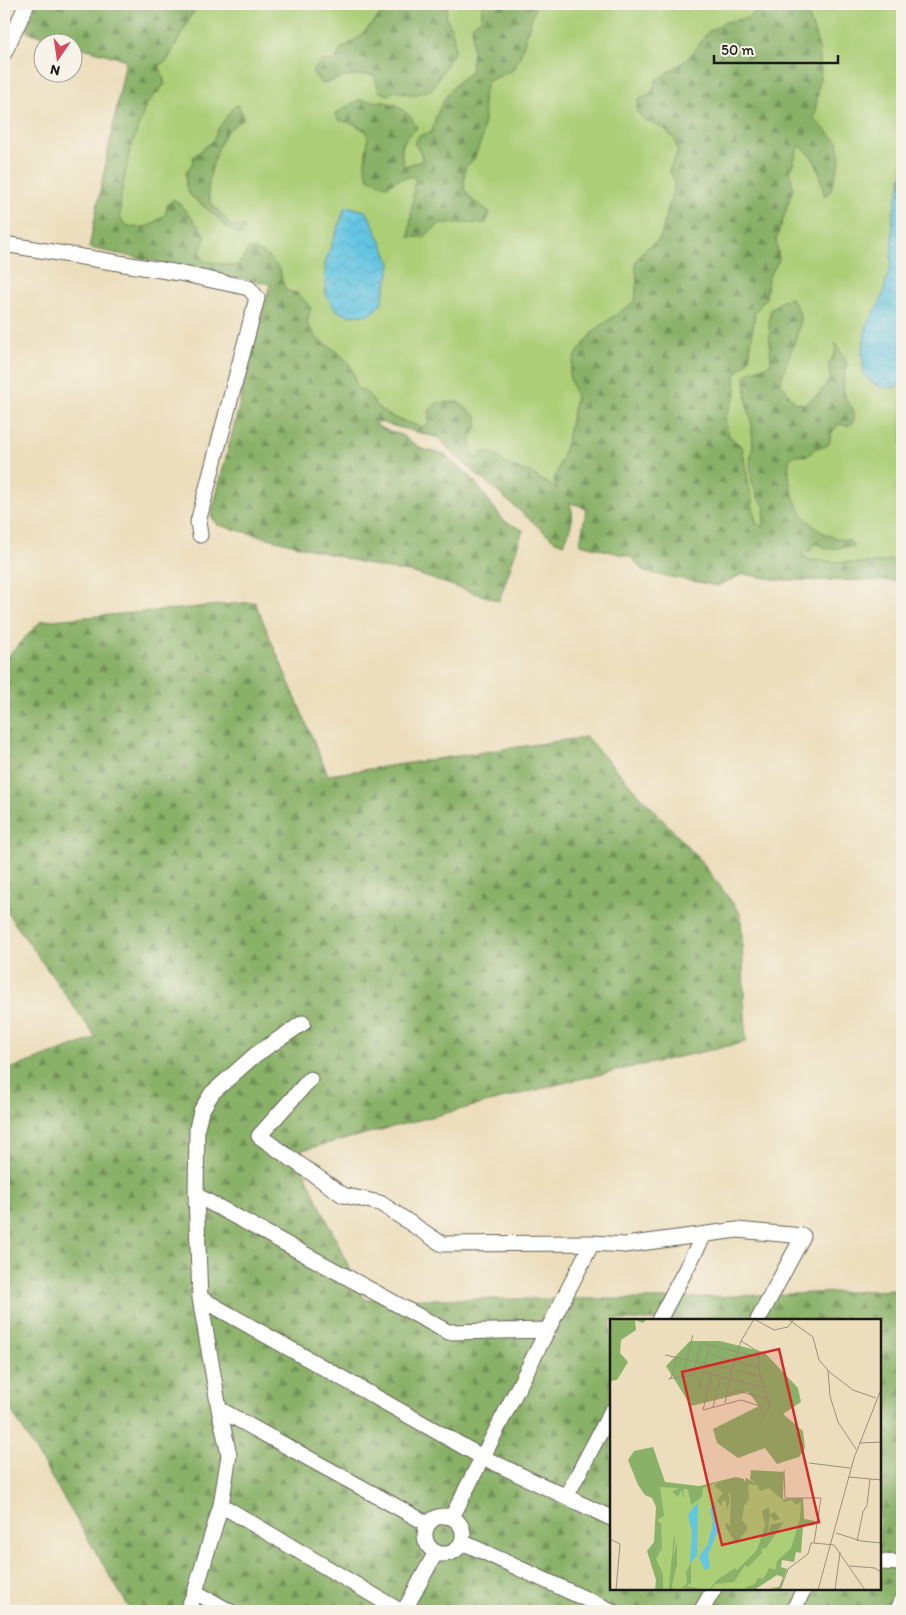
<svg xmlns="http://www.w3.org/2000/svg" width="906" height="1615" viewBox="0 0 906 1615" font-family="Itim,sans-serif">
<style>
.green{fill:#acce77;stroke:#64754a}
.forest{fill:url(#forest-firs);stroke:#526642;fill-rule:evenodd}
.water{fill:url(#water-waves);stroke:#40707f}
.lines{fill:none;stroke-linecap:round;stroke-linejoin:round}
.minor-casing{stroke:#656054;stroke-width:17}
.minor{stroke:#fff;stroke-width:15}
.inset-road{fill:none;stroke:#99907c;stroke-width:1}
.view{fill:#d62828;fill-opacity:0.15;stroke:#d62828;stroke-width:2.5}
.inset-edge{fill:none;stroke:#1c1c1c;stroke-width:2.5}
</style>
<defs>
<pattern id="forest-firs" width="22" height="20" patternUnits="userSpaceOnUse" patternTransform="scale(1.25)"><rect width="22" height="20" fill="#89b168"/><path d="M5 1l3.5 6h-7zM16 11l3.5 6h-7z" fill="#6f8f55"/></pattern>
<pattern id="water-waves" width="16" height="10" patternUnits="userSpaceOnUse" patternTransform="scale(1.25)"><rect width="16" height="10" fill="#64c5e2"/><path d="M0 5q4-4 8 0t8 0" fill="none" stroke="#56a9c1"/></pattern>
</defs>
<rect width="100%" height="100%" fill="#f7f3e8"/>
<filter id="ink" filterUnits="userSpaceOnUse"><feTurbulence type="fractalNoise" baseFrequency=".02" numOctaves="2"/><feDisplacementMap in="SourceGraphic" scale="10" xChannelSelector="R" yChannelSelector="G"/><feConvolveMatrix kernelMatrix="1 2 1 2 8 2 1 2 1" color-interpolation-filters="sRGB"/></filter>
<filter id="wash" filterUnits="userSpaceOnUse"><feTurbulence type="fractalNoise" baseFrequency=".0096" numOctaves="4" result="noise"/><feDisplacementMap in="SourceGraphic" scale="20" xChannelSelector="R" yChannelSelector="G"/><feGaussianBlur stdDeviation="1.12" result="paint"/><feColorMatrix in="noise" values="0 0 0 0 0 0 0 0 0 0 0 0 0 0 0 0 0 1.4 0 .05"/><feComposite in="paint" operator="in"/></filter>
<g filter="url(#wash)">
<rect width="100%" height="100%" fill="#ecdebc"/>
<path class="green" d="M 155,4 L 902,4 L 902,567 L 726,558 L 648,494 L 510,498 L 441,436 L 316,400 L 275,279 L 95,246 Z"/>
<path class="forest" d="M 36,4 L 137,4 L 146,6 L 147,4 L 199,4 L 192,14 L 167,61 L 159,65 L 165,84 L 146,105 L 129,154 L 121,196 L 120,217 L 125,225 L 137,228 L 149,226 L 165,215 L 168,204 L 174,199 C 184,207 196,225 206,236 L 200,251 L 203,261 L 236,266 L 243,259 L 249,249 L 264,253 L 280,269 L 282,281 L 287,291 L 297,293 L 311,307 L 307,323 L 317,339 L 335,350 L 349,363 L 355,377 L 356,388 C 374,394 368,398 379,408 C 391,419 407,422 422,427 L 428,424 L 429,412 L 436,403 L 458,402 L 477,417 L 477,426 L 471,439 L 472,454 L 478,459 L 482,452 L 493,453 L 504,462 L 519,470 L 529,472 L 557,489 L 554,481 L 565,448 L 576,397 L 569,375 L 575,356 L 595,330 L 635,301 L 637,279 L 635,263 L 643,251 L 660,239 L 675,182 L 669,170 L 678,152 L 675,140 L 664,128 L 646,121 L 636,111 L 639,100 L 652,92 L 656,80 L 684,62 L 696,49 L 708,32 L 725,22 L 747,18 L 758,11 L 759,4 L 797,4 L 807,10 L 819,47 L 821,71 L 814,119 L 838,142 L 840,160 L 830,192 L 824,196 C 821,176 818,157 799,146 L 790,172 L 793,189 L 776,240 L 779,260 L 768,278 L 766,298 L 755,312 L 749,359 L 735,376 L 736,394 L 725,419 L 729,436 L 742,447 L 756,523 L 763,528 L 765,506 L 758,498 L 752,482 L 750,462 L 753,445 L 751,418 L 747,406 L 745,376 C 753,369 762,369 771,363 L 769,320 L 771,309 L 780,302 L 791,298 C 794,303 798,307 799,312 C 805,327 783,364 781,383 L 795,403 L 804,404 L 820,393 L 830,379 L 829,364 L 835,353 L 836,343 L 848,365 C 844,374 842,386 845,396 C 849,409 855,404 854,421 L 849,426 L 838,424 L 831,434 L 829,444 L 824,447 L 815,448 L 808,456 L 795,455 L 789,460 C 786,499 807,537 849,540 L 854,546 L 827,549 L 819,544 L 813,544 L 810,551 L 801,552 L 809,560 L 857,563 L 884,562 L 902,555 L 902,581 L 778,580 L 743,574 L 718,586 L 644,572 L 631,557 L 580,544 L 586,509 L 578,505 L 569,503 C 577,515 569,532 564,544 L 555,541 L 452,453 L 439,438 L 372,420 L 381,428 L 401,435 L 422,449 L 444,454 L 471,477 L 504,521 L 523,530 L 499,601 L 414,573 L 383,568 L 218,525 L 211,516 L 270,284 L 89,248 L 126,60 L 73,45 L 72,42 L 64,42 L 27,32 L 29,22 Z
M 391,4 L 448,4 L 446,17 L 453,32 L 455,50 L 432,89 L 414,95 L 394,91 L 388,95 L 379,91 L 374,75 C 356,73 339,78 322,84 L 312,72 L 321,61 L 334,61 L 341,49 L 358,38 Z
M 482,4 L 536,4 L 519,60 L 514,69 L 487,82 L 483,97 L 484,118 L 482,138 L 474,159 L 465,168 L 464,189 L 473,201 L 490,212 L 486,223 L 440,223 L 424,237 L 409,237 L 415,176 L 399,179 L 387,186 L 369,179 C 360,161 370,150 367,132 L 356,125 L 339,120 L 335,114 L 358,100 L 384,102 L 395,104 L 410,116 L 417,128 C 402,140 399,147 404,166 L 422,161 L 421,153 L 414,143 L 419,136 L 432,132 C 437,106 450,86 471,72 L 473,52 L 472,26 L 482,18 Z
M 239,105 L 243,119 C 236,124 230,128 225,134 C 216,148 206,182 209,197 C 212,209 225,214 230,225 L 236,227 L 242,226 L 245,228 L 244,232 L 238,235 L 223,225 L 218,218 L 190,195 L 186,186 L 186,173 L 192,164 L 194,156 L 213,141 L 218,129 L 233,107 Z
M 255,602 L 328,775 L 586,737 L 700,860 L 741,914 L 746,1042 L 575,1080 L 295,1152 L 364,1299 L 657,1299 L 894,1290 L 902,1309 L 902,1611 L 131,1611 L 4,1398 L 4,1071 L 96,1038 L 4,908 L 4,660 L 41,621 ZM 611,1320 L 880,1320 L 880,1589 L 611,1589 Z"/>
<path class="water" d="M 902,176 L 902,385 L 892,388 L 879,387 L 869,381 L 864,374 L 862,354 L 866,328 L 882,298 L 891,263 L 893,215 Z
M 347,206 L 365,211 L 370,218 L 391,264 L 381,304 L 371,314 L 354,316 L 344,314 L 335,309 L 326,295 L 325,263 L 345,208 Z"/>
</g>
<g filter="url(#ink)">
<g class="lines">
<defs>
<path id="minor" d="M 4,53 L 27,4
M 4,244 L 179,273 L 249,288 L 257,298 L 198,522 L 200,535
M 310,1079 L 259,1136 L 343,1195 L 380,1203 L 442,1244 L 592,1243 L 625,1245 L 737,1230 L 803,1236 L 758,1320
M 196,1195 L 448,1332 L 547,1330
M 200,1298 L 482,1457 L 611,1518
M 659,1320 L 704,1235
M 219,1409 L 428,1524
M 566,1497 L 611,1412
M 221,1505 L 400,1611
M425 1535a19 19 0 1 1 38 0a19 19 0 1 1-38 0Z
M 452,1517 L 592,1243
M 462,1542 L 612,1611
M 880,1562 L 902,1563
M 195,1592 L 229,1611
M 187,1611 L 195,1592 L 221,1505 L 229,1455 L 219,1409 L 200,1298 L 196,1195 L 197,1128 L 201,1111 L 212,1093 L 255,1055 L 303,1023
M 404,1611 L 436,1552
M 701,1611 L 714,1589
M 793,1611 L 804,1589
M 897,1611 L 902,1601"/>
</defs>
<use href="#minor" class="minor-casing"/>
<use href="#minor" class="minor"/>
</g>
</g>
<g transform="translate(610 1319)">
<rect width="271" height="271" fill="#ecdebc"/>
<path d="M 118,162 L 127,167 L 142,163 L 151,168 L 165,168 L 173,180 L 193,179 L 194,200 L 183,242 L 171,240 L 166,253 L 143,271 L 48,271 L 49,257 L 43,239 L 47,195 L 43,164 L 90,169 Z" fill="#acce77"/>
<path d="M 0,0 L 37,0 L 33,4 L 25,1 L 26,11 L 11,21 L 10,34 L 18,43 L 7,61 L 0,62 ZM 80,22 L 110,22 L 154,33 L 188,69 L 191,83 L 173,95 L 193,112 L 195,129 L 189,138 L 167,145 L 155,129 L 128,139 L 107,124 L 103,110 L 149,87 L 138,73 L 81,87 L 56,47 ZM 43,128 L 55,163 L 89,167 L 126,158 L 134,160 L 134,163 L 136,159 L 146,164 L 140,160 L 141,151 L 174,153 L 173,180 L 193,179 L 194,200 L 205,202 L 205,206 L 193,207 L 191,234 L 186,233 L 184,243 L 172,241 L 171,248 L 177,250 L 170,270 L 158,269 L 169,268 L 173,258 L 167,256 L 144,271 L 134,269 L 145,265 L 148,259 L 153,260 L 159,249 L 165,251 L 167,242 L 181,229 L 190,200 L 191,183 L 186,186 L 181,181 L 175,183 L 159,169 L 150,172 L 147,166 L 138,165 L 139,180 L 134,187 L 132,201 L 138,209 L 126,225 L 115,207 L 116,203 L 120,207 L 121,176 L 118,173 L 120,182 L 117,191 L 116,182 L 112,182 L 111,187 L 107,181 L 113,174 L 104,166 L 109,163 L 93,169 L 92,178 L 81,186 L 78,170 L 73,170 L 74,180 L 71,171 L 68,178 L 62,173 L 69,169 L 50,168 L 54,197 L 47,201 L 51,205 L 52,229 L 46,240 L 53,255 L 53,271 L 45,271 L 46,261 L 37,232 L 44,223 L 46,188 L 42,179 L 35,176 L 28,166 L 18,141 L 24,132 ZM 159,188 L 160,195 L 165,193 L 170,200 L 164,202 L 160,197 L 157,219 L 161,205 L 174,203 L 156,229 L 151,230 L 152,234 L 138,248 L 135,246 L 124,263 L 106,265 L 99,271 L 107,261 L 125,249 L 127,251 L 147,231 L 155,207 L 152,192 ZM 64,217 L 65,221 L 63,240 L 67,222 L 67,246 L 62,266 L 63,270 L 71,271 L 59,271 L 59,267 ZM 81,244 L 81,264 L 76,267 L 97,271 L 72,269 L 77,264 L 76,253 Z" fill="#89b168"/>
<path d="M 88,183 L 87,236 L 80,245 L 82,212 L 78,196 ZM 105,184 L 108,212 L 98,235 L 100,249 L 95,251 L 89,238 L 98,225 L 103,203 L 100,189 Z" fill="#64c5e2"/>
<path class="inset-road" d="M 144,0 L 164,11 L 178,8 L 184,0M 178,0 L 203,18 L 209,41 L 218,51 L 220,77 L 228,103 L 246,130M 131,22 L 149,33 L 149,53 L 160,88 L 151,101M 98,35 L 148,48M 55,36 L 121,50M 126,51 L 150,58M 218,52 L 243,71 L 266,79M 93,53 L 155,69M 102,55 L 93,91 L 131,81 L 153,88 L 149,96M 61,59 L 67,38M 72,59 L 83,16M 58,60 L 83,56 L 91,24 L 149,38M 88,71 L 100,26M 118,75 L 128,72 L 158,80M 115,84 L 122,49 L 131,22 L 144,0M 103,88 L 111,57M 249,124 L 272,123M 199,144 L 240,149M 239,158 L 272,161M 226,214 L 251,222 L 272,224M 0,220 L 10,225 L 6,271M 247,222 L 253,193 L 257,186 L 260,160M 204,224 L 224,226 L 255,271M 240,247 L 265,249 L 272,254M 170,271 L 178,250 L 198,235 L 201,224 L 204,224 L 211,179 L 175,179 L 174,151M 208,271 L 244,139 L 272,68M 225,271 L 230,233"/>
<path class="view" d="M 169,30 L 209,203 L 112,226 L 72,53 Z"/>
<rect width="271" height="271" class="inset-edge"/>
</g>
<rect width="906" height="1615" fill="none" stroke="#f7f3e8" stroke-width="20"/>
<g transform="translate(58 58) rotate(193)"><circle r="24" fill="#f7f3e8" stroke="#9f9d96"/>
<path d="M0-4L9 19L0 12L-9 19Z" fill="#d1495b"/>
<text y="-8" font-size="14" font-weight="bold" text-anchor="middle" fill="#1c1c1c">N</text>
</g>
<path d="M714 55v8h124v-8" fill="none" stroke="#1c1c1c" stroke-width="2.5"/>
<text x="721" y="55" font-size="15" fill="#1c1c1c" stroke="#f7f3e8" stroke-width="4" paint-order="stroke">50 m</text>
</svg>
